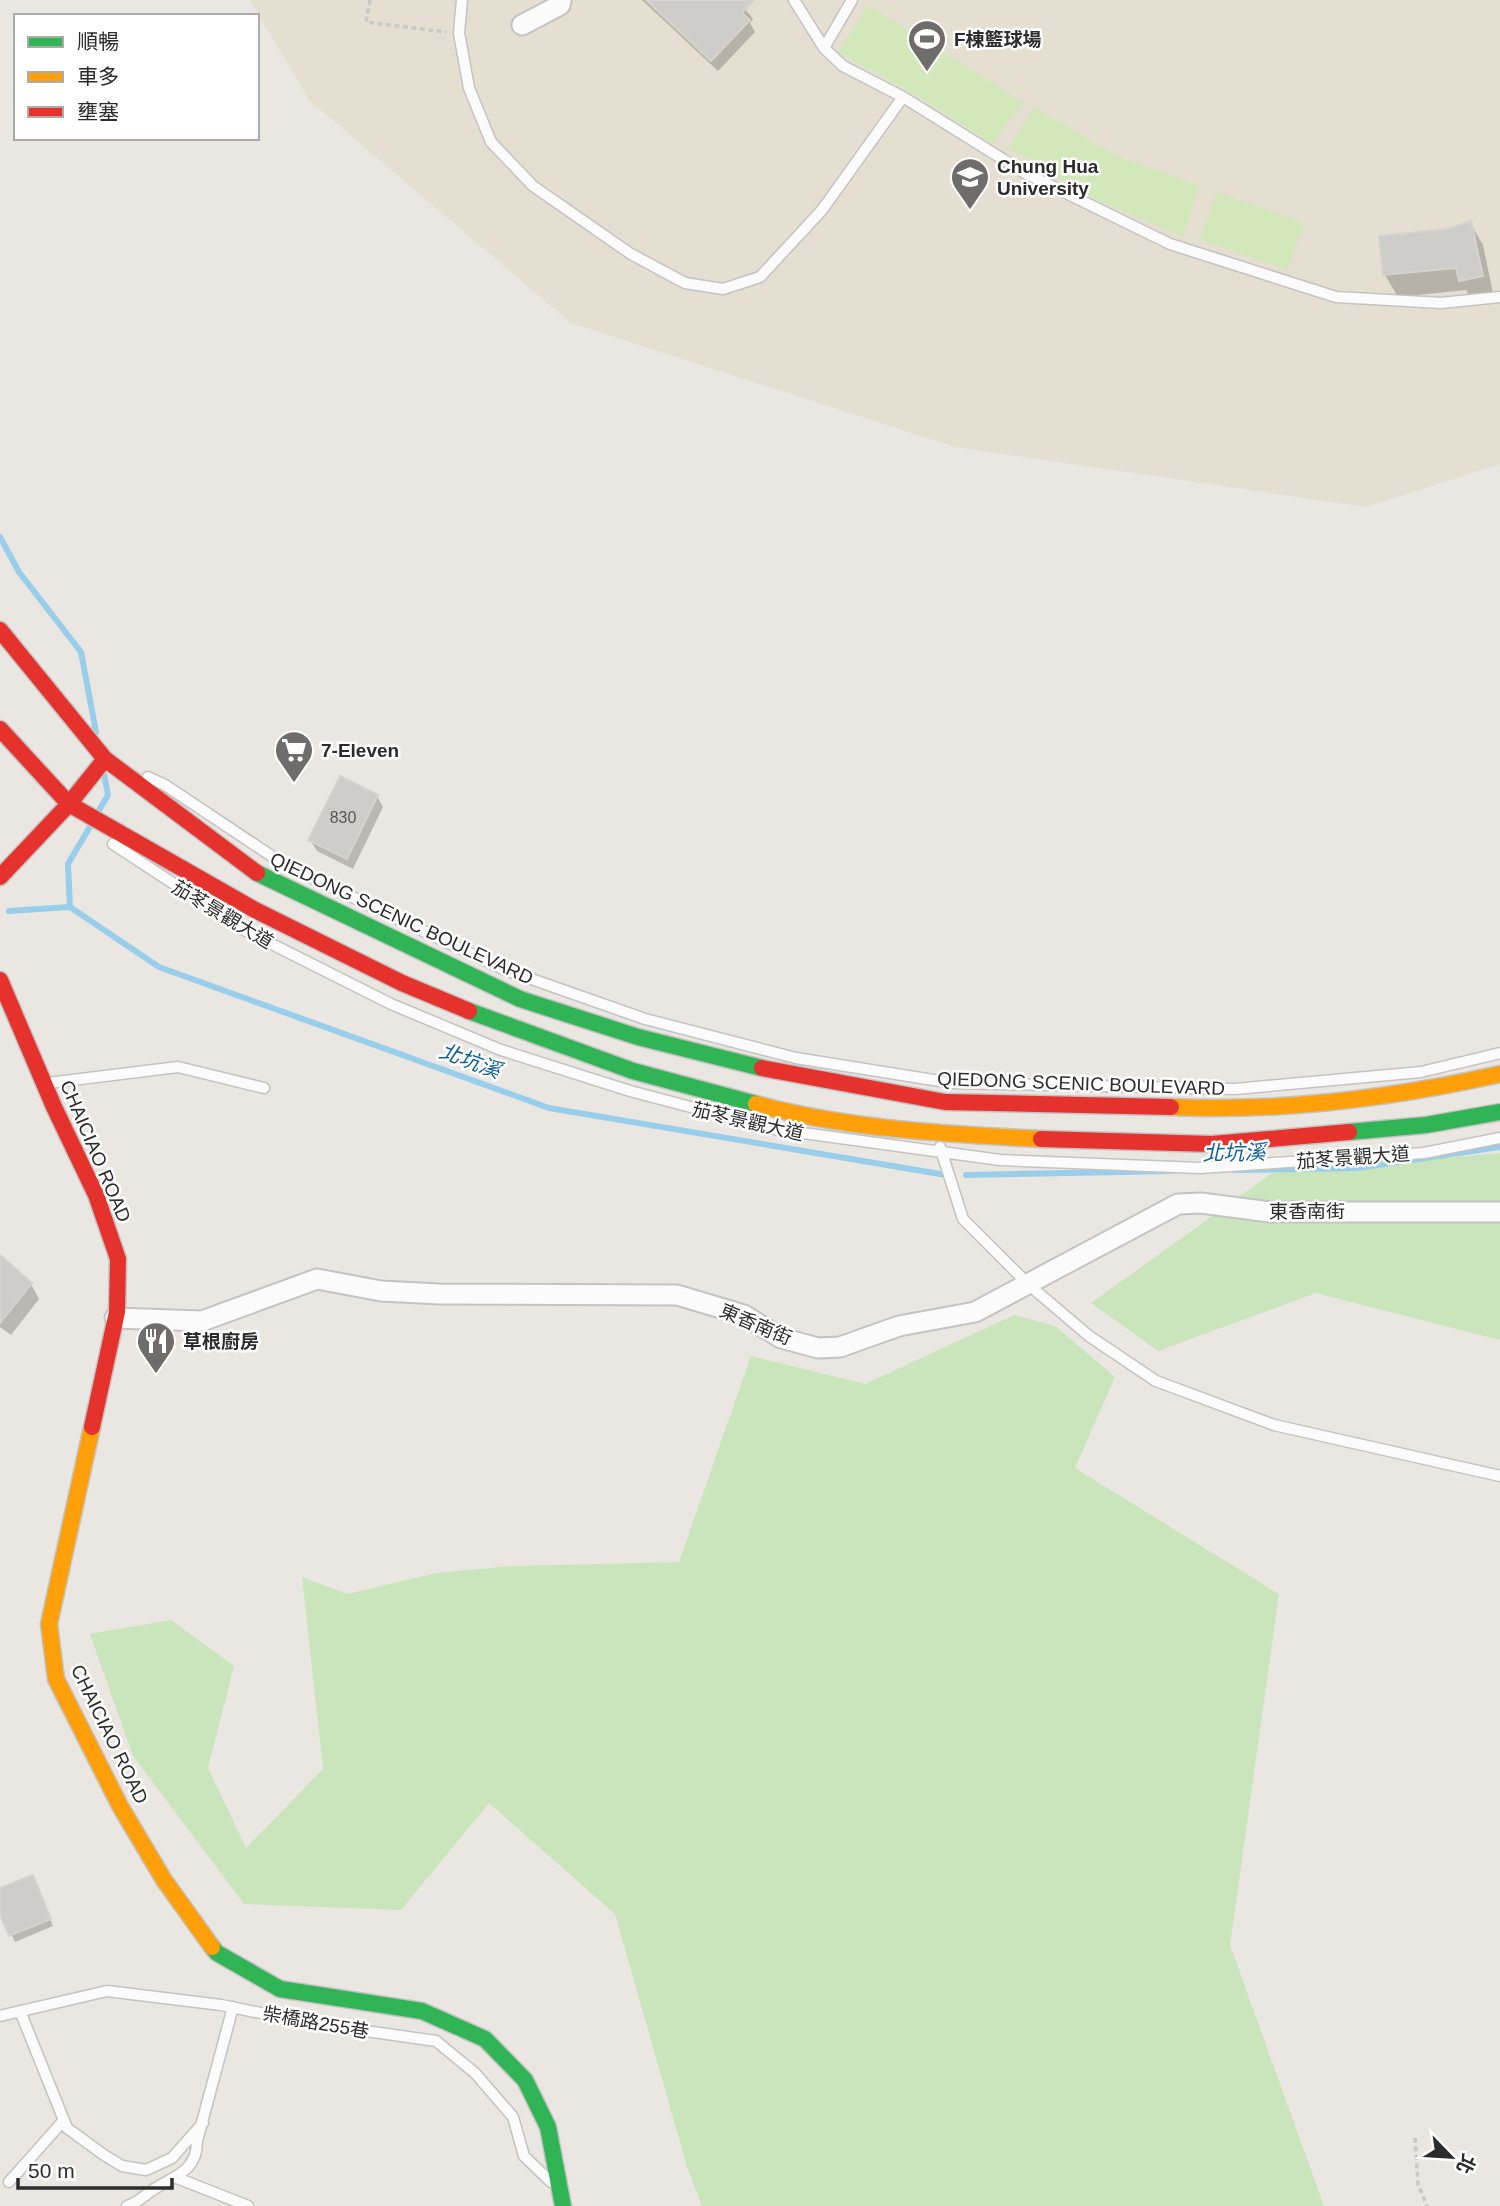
<svg xmlns="http://www.w3.org/2000/svg" width="1500" height="2206" viewBox="0 0 1500 2206" font-family="Helvetica,'Noto Sans TC',sans-serif">
<style>
.education{fill:#e4dfd1}
.green{fill:#cae4bc}
.pitch{fill:#d3e8ba}
.shadow{fill:#0003}
.lines{fill:none;stroke-linecap:round;stroke-linejoin:round}
.stream{stroke:#98cee9;stroke-width:6}
.building{fill:#cfcdc9;stroke:#d5d3ce;stroke-width:2}
.lane-casing{stroke:#c3c3c3;stroke-width:13}
.street-casing{stroke:#c3c3c3;stroke-width:23}
.fast-casing{stroke:#c3c3c3;stroke-width:19}
.slow-casing{stroke:#c3c3c3;stroke-width:19}
.jam-casing{stroke:#c3c3c3;stroke-width:19}
.path{stroke:#c8c8c7;stroke-width:3.5;stroke-dasharray:5 3.5;stroke-linecap:butt}
.lane{stroke:#fcfbfb;stroke-width:10}
.street{stroke:#fcfbfb;stroke-width:19}
.fast{stroke:#30b455;stroke-width:16}
.slow{stroke:#ff9f0a;stroke-width:16}
.jam{stroke:#e5322d;stroke-width:16}
.labels{text-anchor:middle;stroke-width:5;stroke-linejoin:round;paint-order:stroke}
.number-label{font-size:16px;fill:#565655}
.poi-label{font-size:19px;font-weight:bold;fill:#2c2c2c;stroke:#fff;text-anchor:start}
.street-label{font-size:19px;fill:#2c2c2c;stroke:#fff}
.water-label{font-size:21px;font-style:italic;fill:#11629b;stroke:#fff}
</style>
<rect width="100%" height="100%" fill="#eae7e2"/>
<path class="education" d="M 250,0 L 1500,0 L 1500,464 L 1366,507 L 955,447 L 571,323 L 309,100 Z"/>
<path class="green" d="M 1500,1153 L 1500,1340 L 1316,1293 L 1158,1351 L 1091,1303 L 1272,1173 Z
M 1014,1315 L 1055,1326 L 1115,1377 L 1075,1468 L 1279,1594 L 1230,1945 L 1324,2206 L 702,2206 L 687,2167 L 615,1914 L 489,1803 L 401,1910 L 244,1904 L 133,1756 L 90,1634 L 171,1620 L 234,1666 L 208,1768 L 246,1848 L 323,1769 L 302,1577 L 347,1594 L 437,1573 L 514,1566 L 679,1562 L 751,1356 L 865,1384 Z"/>
<path class="pitch" d="M 868,5 L 1023,102 L 992,144 L 914,94 L 838,53 Z
M 1034,107 L 1114,155 L 1199,186 L 1183,237 L 1094,199 L 1009,148 Z
M 1217,192 L 1304,223 L 1287,270 L 1200,239 Z"/>
<path class="shadow" d="M 642,0 L 738,0 L 753,19 L 750,23 L 755,32 L 718,71 Z
M 1470,223 L 1483,245 L 1494,298 L 1473,303 L 1466,290 L 1398,297 L 1385,275 L 1448,231 Z
M 377,796 L 383,807 L 353,869 L 317,851 L 310,840 Z
M 0,1257 L 31,1284 L 39,1299 L 11,1335 L 0,1327 Z
M 36,1884 L 53,1926 L 15,1942 L 0,1909 L 0,1890 Z"/>
<g class="lines">
<path class="stream" d="M 0,537 L 19,572 L 81,652 L 96,732
M 98,812 L 108,795 L 104,774
M 70,907 L 68,864 L 91,825
M 9,911 L 70,907 L 159,967 L 549,1108 L 946,1175
M 1234,1170 L 1357,1168 L 1500,1147
M 966,1175 L 1171,1171"/>
</g>
<path class="building" d="M 646,0 L 754,0 L 742,13 L 750,20 L 711,61 Z
M 1471,221 L 1483,276 L 1459,281 L 1456,268 L 1383,275 L 1379,236 L 1447,229 Z
M 340,776 L 378,795 L 347,859 L 308,840 Z
M 0,1255 L 32,1283 L 0,1323 Z
M 33,1875 L 51,1919 L 9,1936 L 0,1914 L 0,1888 Z"/>
<g class="lines">
<defs>
<path id="lane" d="M 462,0 L 459,33 L 469,88 L 491,142 L 533,186 L 631,254 L 685,283 L 723,289 L 760,277 L 822,210 L 903,97
M 794,0 L 824,48 L 843,66 L 903,97 L 1025,173 L 1170,244 L 1336,297 L 1441,303 L 1500,297
M 824,48 L 852,0
M 148,777 L 165,785 L 285,865 L 503,969 L 645,1019 L 796,1058 L 952,1083 L 1235,1089 L 1421,1072 L 1500,1053
M 113,844 L 246,931 L 391,1004 L 501,1050 L 630,1091 L 774,1129 L 1000,1160 L 1200,1168 L 1424,1153 L 1500,1138
M 48,1083 L 178,1067 L 264,1088
M 940,1147 L 963,1219 L 1029,1285 L 1089,1336 L 1156,1381 L 1274,1425 L 1500,1476
M 20,2011 L 67,2128 L 104,2155 L 122,2166 L 146,2170 L 172,2158 L 203,2123
M 0,2016 L 107,1991 L 221,2005 L 310,2023 L 436,2041 L 475,2073 L 513,2117 L 524,2156 L 551,2182
M 177,2178 L 248,2206
M 9,2182 L 64,2120
M 127,2206 C 137,2203 143,2197 151,2191 C 173,2176 197,2173 197,2141 L 233,2007"/>
<path id="street" d="M 522,25 L 560,5 L 561,0
M 115,1318 L 202,1321 L 317,1279 L 381,1291 L 439,1294 L 677,1295 L 744,1315 L 781,1338 L 818,1348 L 840,1347 L 899,1326 L 975,1312 L 1178,1204 L 1201,1203 L 1270,1212 L 1500,1212"/>
<path id="fast" d="M 257,873 L 520,999 L 638,1037 L 762,1068
M 469,1011 L 633,1071 L 756,1104
M 1349,1132 L 1426,1125 L 1500,1112
M 212,1947 L 217,1953 L 280,1989 L 422,2011 L 485,2039 L 525,2080 L 548,2127 L 563,2206"/>
<path id="slow" d="M 756,1104 C 847,1129 946,1134 1041,1139
M 1171,1107 C 1281,1112 1393,1098 1500,1074
M 92,1427 L 49,1624 L 56,1679 L 120,1806 L 164,1880 L 212,1947"/>
<path id="jam" d="M 0,630 L 105,759 L 257,873
M 0,729 L 69,804 L 255,910 L 402,983 L 469,1011
M 0,877 L 69,804 L 105,759
M 0,980 L 54,1107 L 96,1195 L 118,1259 L 117,1312 L 92,1427
M 762,1068 L 945,1102 L 1171,1107
M 1041,1139 L 1212,1144 L 1349,1132"/>
</defs>
<use href="#lane" class="lane-casing"/>
<use href="#street" class="street-casing"/>
<use href="#fast" class="fast-casing"/>
<use href="#slow" class="slow-casing"/>
<use href="#jam" class="jam-casing"/>
<path class="path" d="M 370,0 L 366,22 L 446,32
M 1415,2138 L 1418,2184 L 1427,2206"/>
<use href="#lane" class="lane"/>
<use href="#street" class="street"/>
<use href="#fast" class="fast"/>
<use href="#slow" class="slow"/>
<use href="#jam" class="jam"/>
</g>
<defs>
<symbol id="stadium-pin" viewBox="-11 -11 22 30"><path d="M0 17L-7.5 6A9.5 9.5 0 1 1 7.5 6Z" fill="#6e6d6c" stroke="#fff"/><path d="M0-5a6.5 5 0 1 0 0 10a6.5 5 0 1 0 0-10ZM-3.5-1.8h7v3.6h-7Z" fill="#fff"/></symbol>
<symbol id="university-pin" viewBox="-11 -11 22 30"><path d="M0 17L-7.5 6A9.5 9.5 0 1 1 7.5 6Z" fill="#6e6d6c" stroke="#fff"/><path d="M0-5L7-2L0 1L-7-2ZM-4 1L0 2.5L4 1V4Q0 6-4 4Z" fill="#fff"/></symbol>
<symbol id="supermarket-pin" viewBox="-11 -11 22 30"><path d="M0 17L-7.5 6A9.5 9.5 0 1 1 7.5 6Z" fill="#6e6d6c" stroke="#fff"/><path d="M-6-5.5h2.5l.6 2H6L4.5 2H-2.5L-4.4-4H-6ZM-1.5 3.2a1.3 1.3 0 1 0 .1 0ZM3 3.2a1.3 1.3 0 1 0 .1 0Z" fill="#fff"/></symbol>
<symbol id="restaurant-pin" viewBox="-11 -11 22 30"><path d="M0 17L-7.5 6A9.5 9.5 0 1 1 7.5 6Z" fill="#6e6d6c" stroke="#fff"/><path d="M-5-6h1v4h1v-4h1v4h1v-4h1v5L-1.5 .5V6h-2V.5L-5-1ZM5-6V6H3V1.5H1.5Q1.5-4 5-6Z" fill="#fff"/></symbol>
</defs>
<g fill-rule="evenodd">
<use href="#stadium-pin" x="905" y="17" width="44" height="60"/>
<use href="#university-pin" x="948" y="155" width="44" height="60"/>
<use href="#supermarket-pin" x="272" y="728" width="44" height="60"/>
<use href="#restaurant-pin" x="134" y="1319" width="44" height="60"/>
</g>
<g class="labels">
<g class="number-label">
<text x="343" y="823">830</text>
</g>
<g class="poi-label">
<text x="954" y="46">F棟籃球場</text>
<text x="997" y="173">Chung Hua<tspan x="997" dy="22">University</tspan></text>
<text x="321" y="757">7-Eleven</text>
<text x="183" y="1348">草根廚房</text>
</g>
<g class="street-label">
<text transform="translate(223 914) rotate(31)" y="7">茄苳景觀大道</text>
<text transform="translate(402 918) rotate(25)" y="7">QIEDONG SCENIC BOULEVARD</text>
<text transform="translate(1081 1083) rotate(2)" y="7">QIEDONG SCENIC BOULEVARD</text>
<text transform="translate(748 1121) rotate(13)" y="7">茄苳景觀大道</text>
<text transform="translate(96 1151) rotate(67)" y="7">CHAICIAO ROAD</text>
<text transform="translate(1353 1157) rotate(-4)" y="7">茄苳景觀大道</text>
<text x="1307" y="1218">東香南街</text>
<text transform="translate(756 1324) rotate(23)" y="7">東香南街</text>
<text transform="translate(110 1734) rotate(64)" y="7">CHAICIAO ROAD</text>
<text transform="translate(316 2022) rotate(10)" y="7">柴橋路255巷</text>
</g>
<g class="water-label">
<text transform="translate(470 1061) rotate(20)" y="7">北坑溪</text>
<text transform="translate(1234 1153) rotate(-1)" y="7">北坑溪</text>
</g>
</g>
<rect x="14" y="14" width="245" height="126" fill="#ffffff" stroke="#ababab" stroke-width="2"/>
<rect x="28" y="37" width="35" height="10" fill="#30b455" stroke="#ababab" stroke-width="2"/>
<text x="77" y="49" font-size="21" fill="#2c2c2c">順暢</text>
<rect x="28" y="72" width="35" height="10" fill="#ff9f0a" stroke="#ababab" stroke-width="2"/>
<text x="77" y="84" font-size="21" fill="#2c2c2c">車多</text>
<rect x="28" y="107" width="35" height="10" fill="#e5322d" stroke="#ababab" stroke-width="2"/>
<text x="77" y="119" font-size="21" fill="#2c2c2c">壅塞</text>
<g transform="translate(1451 2157) rotate(115)" stroke="#ffffff" stroke-width="5" paint-order="stroke">
<path d="M0-5L12 26L0 18L-12 26Z" fill="#2c2c2c"/>
<text y="-10" font-size="19" font-weight="bold" text-anchor="middle" fill="#2c2c2c">北</text>
</g>
<path d="M18 2178v10h154v-10" fill="none" stroke="#2c2c2c" stroke-width="3.5"/>
<text x="28" y="2178" font-size="21" fill="#2c2c2c" stroke="#ffffff" stroke-width="5" paint-order="stroke">50 m</text>
</svg>
